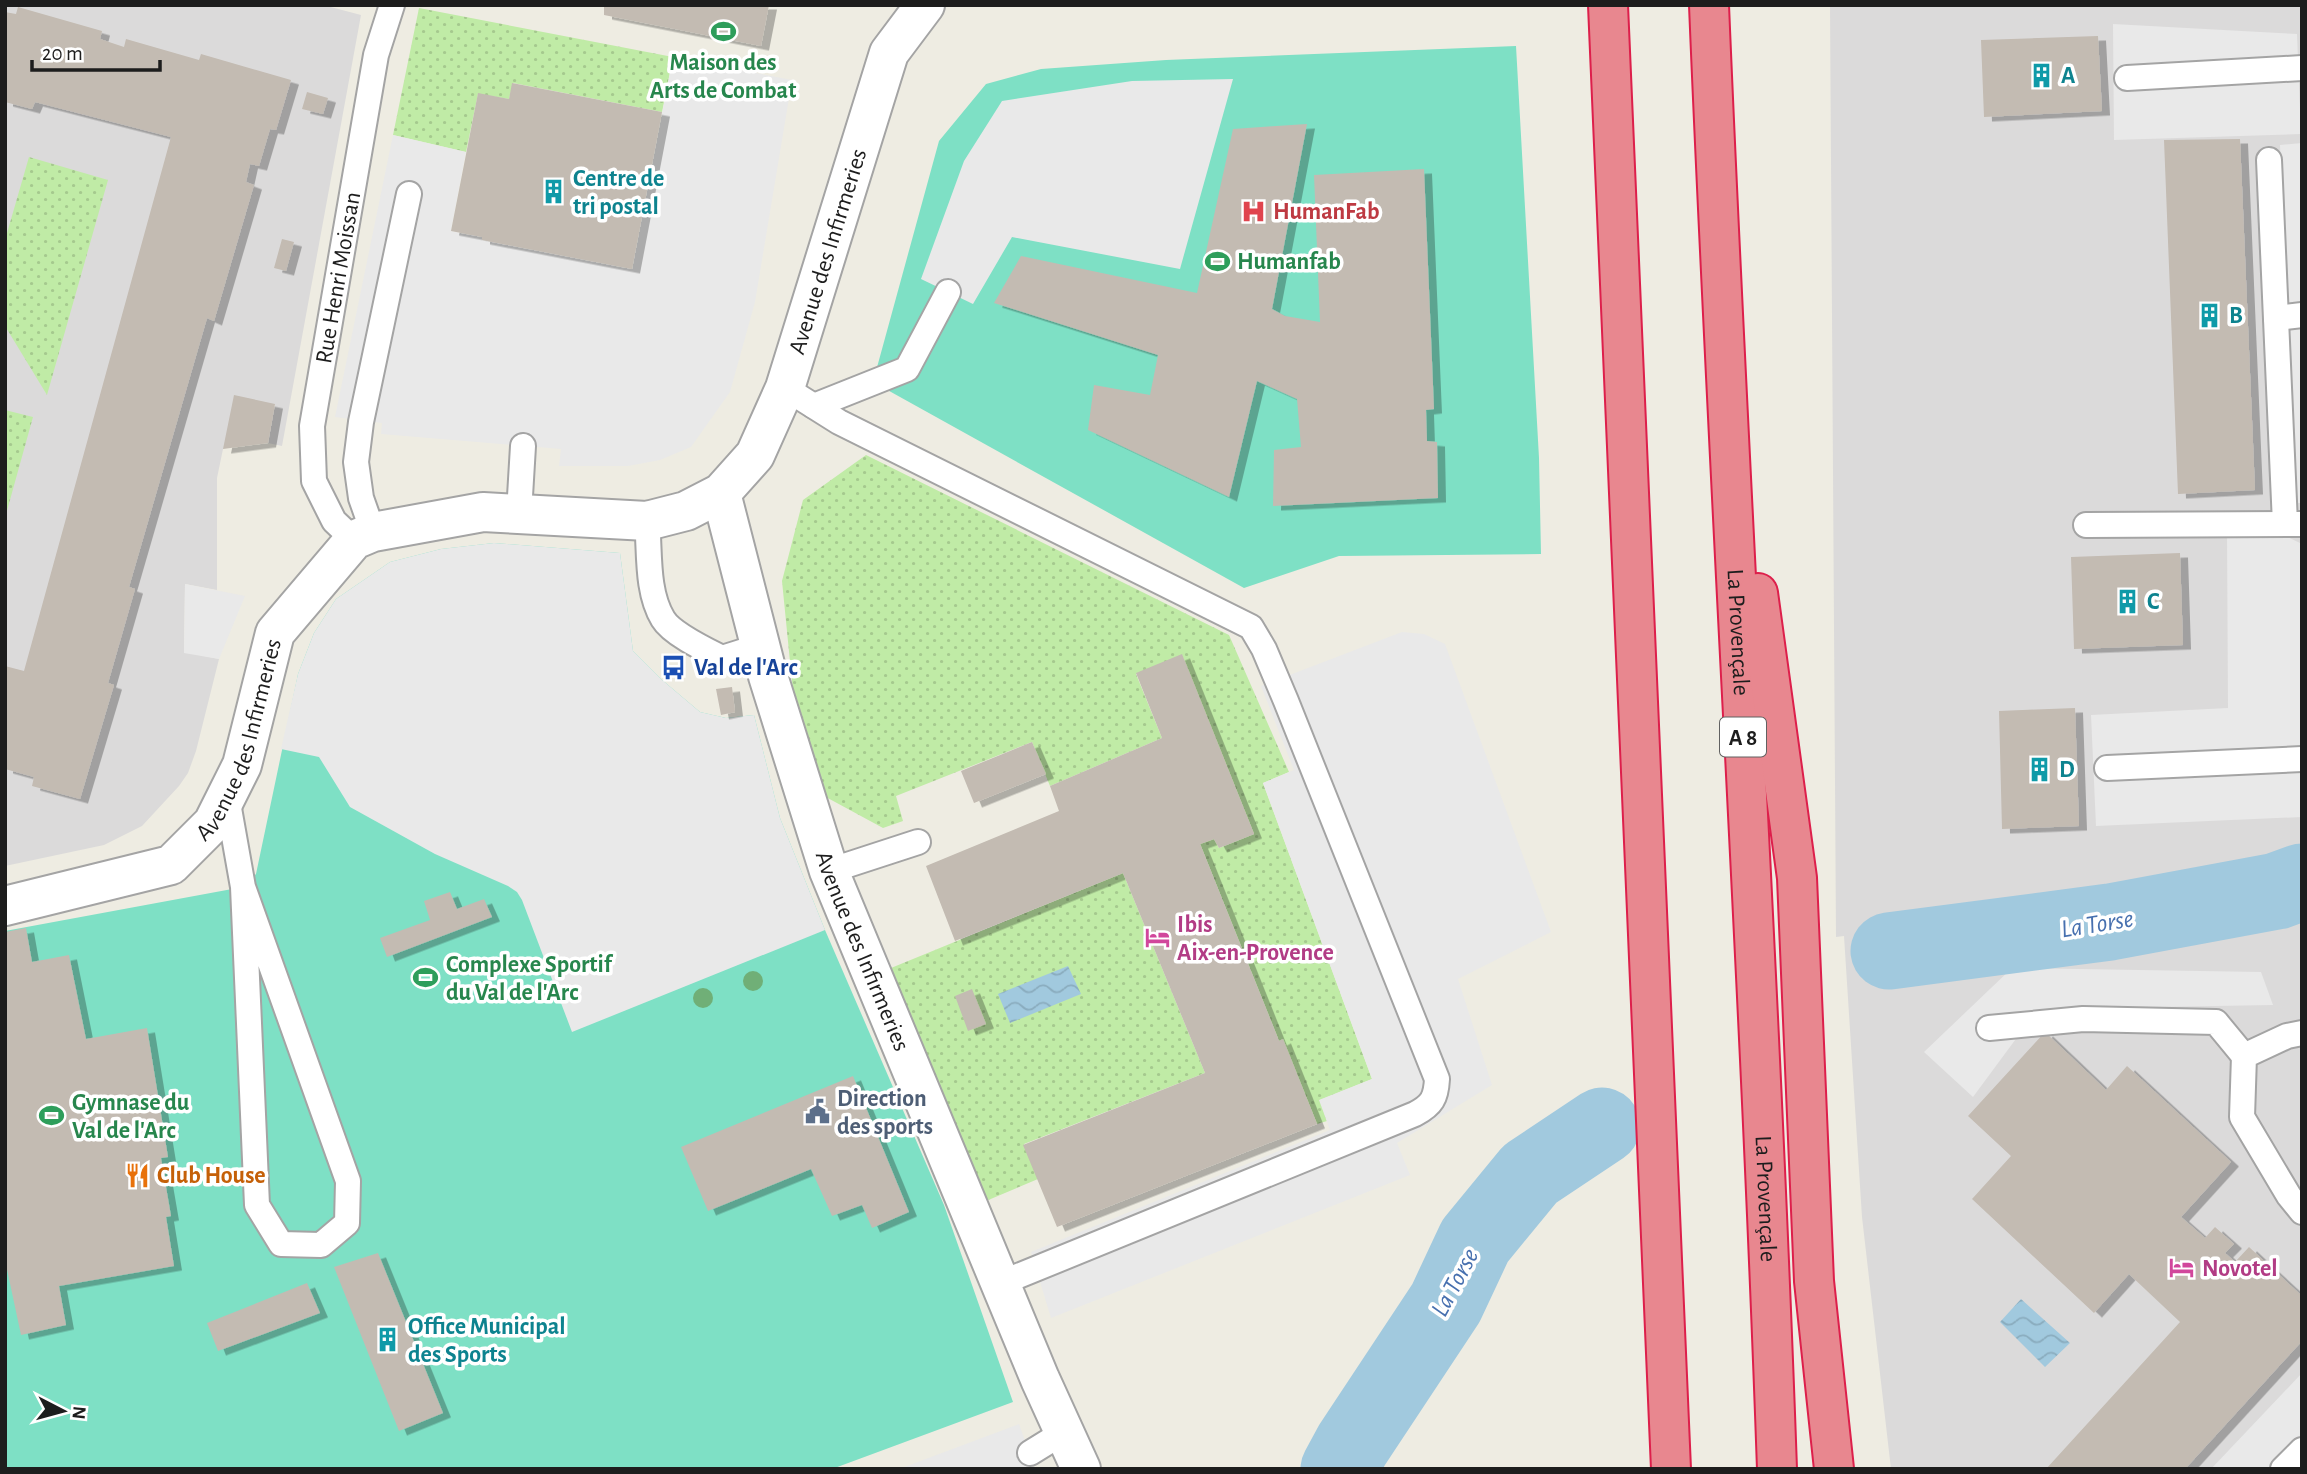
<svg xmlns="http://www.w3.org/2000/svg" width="2307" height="1474" viewBox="0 0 2307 1474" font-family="'Alegreya Sans',sans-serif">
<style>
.residential{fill:#dbdada}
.grass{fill:url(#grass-dots)}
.pitch{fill:#7ee0c5}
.parking{fill:#e9e9e9}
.water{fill:url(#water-waves)}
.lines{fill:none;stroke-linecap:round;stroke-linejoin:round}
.river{stroke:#a1c9de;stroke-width:77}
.building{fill:#c3bbb2;filter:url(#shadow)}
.service-casing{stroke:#a4a4a4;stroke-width:28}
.minor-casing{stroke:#a4a4a4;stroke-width:42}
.motorway-casing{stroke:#dd1f4b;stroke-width:42}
.service{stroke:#fff;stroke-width:24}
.minor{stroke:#fff;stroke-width:38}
.motorway{stroke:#e8878f;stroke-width:38}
.tree{fill:#70af77}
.labels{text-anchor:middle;stroke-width:7;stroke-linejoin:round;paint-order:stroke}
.shield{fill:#fff;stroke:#616161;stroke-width:2}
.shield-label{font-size:23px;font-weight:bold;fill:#1d1d1d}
.leisure-label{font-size:24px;font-weight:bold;fill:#27864d;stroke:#fff;text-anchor:start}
.culture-label{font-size:24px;font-weight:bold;fill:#0d838f;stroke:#fff;text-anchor:start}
.health-label{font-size:24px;font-weight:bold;fill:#be3a42;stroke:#fff;text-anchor:start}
.street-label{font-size:24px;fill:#1d1d1d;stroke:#fff}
.transit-label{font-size:24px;font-weight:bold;fill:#164399;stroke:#fff;text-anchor:start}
.hotel-label{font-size:24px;font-weight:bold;fill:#b23c85;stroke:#fff;text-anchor:start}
.service-label{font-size:24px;font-weight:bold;fill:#4e5e75;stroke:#fff;text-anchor:start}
.food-label{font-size:24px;font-weight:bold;fill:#c56008;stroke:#fff;text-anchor:start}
.water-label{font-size:26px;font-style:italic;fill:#4770af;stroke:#fff}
</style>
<defs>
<pattern id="grass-dots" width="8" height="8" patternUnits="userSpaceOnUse" patternTransform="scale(1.75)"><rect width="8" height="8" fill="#c0eba6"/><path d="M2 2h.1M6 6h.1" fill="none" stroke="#a5c98e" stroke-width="1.8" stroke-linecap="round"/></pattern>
<pattern id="water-waves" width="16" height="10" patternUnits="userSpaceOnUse" patternTransform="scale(1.75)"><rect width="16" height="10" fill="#a1c9de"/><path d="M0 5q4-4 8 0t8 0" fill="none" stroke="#8aacbe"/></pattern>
<filter id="shadow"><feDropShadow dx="8" dy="4.5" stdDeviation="0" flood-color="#0004"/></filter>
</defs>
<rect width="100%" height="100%" fill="#eeece2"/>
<path class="residential" d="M 5,5 L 323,5 L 361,15 L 282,446 L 268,443 L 275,404 L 223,449 L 217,478 L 217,590 L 185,584 L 184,652 L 219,659 L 196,751 L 188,773 L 179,786 L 142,826 L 104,845 L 5,866 Z
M 1830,5 L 2302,5 L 2302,1469 L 1891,1469 L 1862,1217 L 1844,936 L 1836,937 Z"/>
<path class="grass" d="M 419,8 L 673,57 L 662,112 L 513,83 L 509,99 L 478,94 L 466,152 L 393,135 Z
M 29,157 L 108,180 L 47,395 L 5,326 L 5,240 Z
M 5,410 L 33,417 L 5,518 Z
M 866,455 L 1229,635 L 1289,772 L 1263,783 L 1372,1079 L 1320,1100 L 1327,1121 L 1317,1124 L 1283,1040 L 1279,1041 L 1200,844 L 1214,839 L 1219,848 L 1254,834 L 1182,655 L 1136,674 L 1162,738 L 1050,786 L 1032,742 L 896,796 L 903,821 L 883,828 L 824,796 L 794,702 L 782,581 L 803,500 Z
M 1123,873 L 1205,1073 L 1024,1144 L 1038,1179 L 986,1201 L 948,1115 L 891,968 Z"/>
<path class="pitch" d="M 1516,46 L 1539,458 L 1541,554 L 1339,556 L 1244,588 L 873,382 L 939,141 L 986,84 L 1041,69 L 1166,60 Z
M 494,543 L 620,553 L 633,651 L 661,679 L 700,712 L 726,718 L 754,715 L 780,818 L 825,930 L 944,1205 L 1013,1402 L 832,1469 L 5,1469 L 5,931 L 243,887 L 256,874 L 298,674 L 314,633 L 336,599 L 390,562 L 441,549 Z"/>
<path class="parking" d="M 2113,24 L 2297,34 L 2301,134 L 2114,140 Z
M 673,57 L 792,80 L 755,302 L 730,392 L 691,447 L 660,460 L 628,466 L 559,466 L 561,449 L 381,434 L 382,423 L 335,417 L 393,135 L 466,152 L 451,231 L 482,237 L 483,240 L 632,269 Z
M 1233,79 L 1180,269 L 1012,237 L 973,304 L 921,279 L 964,161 L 1002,101 L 1132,81 Z
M 2302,143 L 2302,503 L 2295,503 L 2280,145 Z
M 2275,531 L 2302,544 L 2302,817 L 2096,826 L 2091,715 L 2228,708 L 2227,532 Z
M 494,543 L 620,553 L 633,651 L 661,679 L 700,712 L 726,718 L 754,715 L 780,818 L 825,930 L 572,1032 L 522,900 L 517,892 L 508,886 L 435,854 L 350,807 L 319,757 L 281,749 L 298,674 L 314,633 L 336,599 L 390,562 L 441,549 Z
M 185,584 L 245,596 L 219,659 L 184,653 Z
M 1402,632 L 1424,634 L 1445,644 L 1551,932 L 1458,979 L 1492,1085 L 1397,1143 L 1410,1175 L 1051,1318 L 1031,1252 L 1330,1130 L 1319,1100 L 1372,1079 L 1263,783 L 1294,770 L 1261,686 Z
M 2012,968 L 2261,972 L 2273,1005 L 2038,1009 L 1973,1097 L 1924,1052 Z
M 2302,1373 L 2302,1469 L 2211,1469 Z
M 1019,1424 L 1035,1469 L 899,1469 Z"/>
<path class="water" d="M 1068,966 L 1081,994 L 1010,1023 L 998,994 Z
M 2021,1299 L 2070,1343 L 2045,1367 L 2000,1322 Z"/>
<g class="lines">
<path class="river" d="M 1889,951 L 2110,922 L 2277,891 L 2302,882
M 1339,1469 L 1352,1445 L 1446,1303 L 1475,1241 L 1530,1174 L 1602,1126"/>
</g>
<path class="building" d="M 604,5 L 769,5 L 761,46 L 604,15 Z
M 18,7 L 102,31 L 100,39 L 124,47 L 126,39 L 199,60 L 201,54 L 291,80 L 276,130 L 270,129 L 259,166 L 250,164 L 246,182 L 254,185 L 214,321 L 207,318 L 129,587 L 135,589 L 108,683 L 114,685 L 80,799 L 32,786 L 34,777 L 5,769 L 5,666 L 24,671 L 171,137 L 35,102 L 32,109 L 5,102 L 5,12 L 16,14 Z
M 2098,36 L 2102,111 L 1984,117 L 1981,40 Z
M 512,83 L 662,112 L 632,269 L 482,240 L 482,237 L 451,231 L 478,93 L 509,99 Z
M 307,92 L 328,98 L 323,114 L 302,109 Z
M 1307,124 L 1272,309 L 1285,316 L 1320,322 L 1314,175 L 1424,169 L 1434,409 L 1426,410 L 1427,441 L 1437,442 L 1438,498 L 1273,506 L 1274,450 L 1301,447 L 1297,399 L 1257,381 L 1229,497 L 1088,430 L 1094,385 L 1150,395 L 1158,355 L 994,303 L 1021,256 L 1197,293 L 1233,129 Z
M 2240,139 L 2255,490 L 2178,494 L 2164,140 Z
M 282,239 L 294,242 L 286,271 L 274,268 Z
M 234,395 L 275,404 L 268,443 L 223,449 Z
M 2180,553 L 2183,645 L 2074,649 L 2071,557 Z
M 1182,654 L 1254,834 L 1219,848 L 1214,839 L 1200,844 L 1279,1041 L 1283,1039 L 1317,1124 L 1057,1227 L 1023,1145 L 1205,1073 L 1123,873 L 955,941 L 926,866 L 1059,811 L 1050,786 L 1162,738 L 1136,673 Z
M 732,687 L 735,712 L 721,715 L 716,689 Z
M 2075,708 L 2079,826 L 2002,829 L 1999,711 Z
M 1032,742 L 1046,774 L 974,803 L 961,771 Z
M 450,892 L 457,909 L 484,899 L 492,917 L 387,957 L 380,938 L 430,920 L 424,901 Z
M 26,928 L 32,962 L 69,955 L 86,1039 L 147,1028 L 168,1157 L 161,1158 L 171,1216 L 166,1217 L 174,1266 L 59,1286 L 66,1325 L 21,1335 L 5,1260 L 5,932 Z
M 972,989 L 986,1024 L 968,1031 L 955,996 Z
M 2045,1032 L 2106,1090 L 2127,1066 L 2231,1162 L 2181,1217 L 2205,1238 L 2215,1227 L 2234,1244 L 2225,1253 L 2235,1262 L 2249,1247 L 2302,1296 L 2302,1341 L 2185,1469 L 2046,1469 L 2180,1322 L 2129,1274 L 2094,1313 L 1972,1199 L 2011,1156 L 1968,1116 Z
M 853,1076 L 909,1212 L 872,1228 L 862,1205 L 832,1216 L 811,1169 L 708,1211 L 681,1147 Z
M 378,1253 L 443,1413 L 399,1431 L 334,1267 Z
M 307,1283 L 320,1313 L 218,1351 L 207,1323 Z"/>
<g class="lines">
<defs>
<g id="service">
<path d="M 2127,78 L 2302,68"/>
<path d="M 2269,160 L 2285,524"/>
<path d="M 2276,318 L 2302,315"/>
<path d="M 785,388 L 839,422 L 1251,627 L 1264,649 L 1286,701 L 1437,1079 C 1436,1098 1432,1105 1415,1114 L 1001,1283"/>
<path d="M 814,406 L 907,369 L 948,292"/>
<path d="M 519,513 L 523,446"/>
<path d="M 647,521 C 650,551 646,591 663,619 C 672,634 706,650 722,658 L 760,646"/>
<path d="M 2086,525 L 2301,524"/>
<path d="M 373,532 L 361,498 L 356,462 L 361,422 L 409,194"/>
<path id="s1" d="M 354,540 L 334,521 L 314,481 L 312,426 L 376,55 L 392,5"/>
<path d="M 2107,768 L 2302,759"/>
<path d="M 227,797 L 243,887 L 257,1205 L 281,1244 L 321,1245 L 347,1223 L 348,1181 L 243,887"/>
<path d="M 829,871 L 918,842"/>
<path d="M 1989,1028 L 2083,1019 L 2216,1022 L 2244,1056"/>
<path d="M 2302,1033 L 2287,1036 L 2244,1056 L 2242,1117 L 2289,1196 L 2302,1212"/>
<path d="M 1030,1453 L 1064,1432"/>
<path d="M 2283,1469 L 2302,1450"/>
</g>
<g id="minor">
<path id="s2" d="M 721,493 L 768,676 L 829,871 L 1040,1379 L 1081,1469"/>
<path id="s3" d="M 5,906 L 171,865 L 213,823 L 242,765 L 275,633 L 354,540 L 373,532 L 483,512 L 647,521 L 686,511 L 721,493 L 755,455 L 785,388 L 889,53 L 925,5"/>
</g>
<g id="motorway">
<path d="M 1608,5 L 1671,1469"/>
<path id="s4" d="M 1709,5 C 1729,493 1760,981 1777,1469"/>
<path d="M 1758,593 L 1797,878 L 1814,1281 L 1834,1469"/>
</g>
</defs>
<use href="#service" class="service-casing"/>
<use href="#minor" class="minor-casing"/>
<use href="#motorway" class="motorway-casing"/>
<use href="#service" class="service"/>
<use href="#minor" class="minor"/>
<use href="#motorway" class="motorway"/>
</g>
<g class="tree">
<circle cx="753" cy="981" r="10"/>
<circle cx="703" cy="998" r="10"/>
</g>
<defs>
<symbol id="stadium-bare" viewBox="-9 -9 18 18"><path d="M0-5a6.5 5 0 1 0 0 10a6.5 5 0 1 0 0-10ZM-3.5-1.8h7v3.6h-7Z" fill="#2e9e5b" stroke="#fff" stroke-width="2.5" paint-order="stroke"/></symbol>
<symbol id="building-bare" viewBox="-9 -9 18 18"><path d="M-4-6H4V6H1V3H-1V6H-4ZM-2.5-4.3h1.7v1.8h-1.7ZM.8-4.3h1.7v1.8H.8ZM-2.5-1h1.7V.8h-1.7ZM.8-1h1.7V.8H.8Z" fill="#0f9aa8" stroke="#fff" stroke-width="2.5" paint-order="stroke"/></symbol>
<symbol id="hospital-bare" viewBox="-9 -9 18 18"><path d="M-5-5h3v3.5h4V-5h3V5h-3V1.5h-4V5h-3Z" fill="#e0444e" stroke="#fff" stroke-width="2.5" paint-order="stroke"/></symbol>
<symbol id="bus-bare" viewBox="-9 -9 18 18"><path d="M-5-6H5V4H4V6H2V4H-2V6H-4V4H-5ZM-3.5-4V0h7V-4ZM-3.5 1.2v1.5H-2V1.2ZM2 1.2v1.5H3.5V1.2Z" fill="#1a4fb4" stroke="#fff" stroke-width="2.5" paint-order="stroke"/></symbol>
<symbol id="hotel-bare" viewBox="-9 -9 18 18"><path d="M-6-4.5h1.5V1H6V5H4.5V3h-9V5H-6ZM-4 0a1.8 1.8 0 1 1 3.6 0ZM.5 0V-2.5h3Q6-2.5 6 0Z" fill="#d1479c" stroke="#fff" stroke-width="2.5" paint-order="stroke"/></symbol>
<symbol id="civic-bare" viewBox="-9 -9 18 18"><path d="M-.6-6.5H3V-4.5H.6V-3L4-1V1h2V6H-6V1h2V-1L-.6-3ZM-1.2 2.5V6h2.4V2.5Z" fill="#5c6f8a" stroke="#fff" stroke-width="2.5" paint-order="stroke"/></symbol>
<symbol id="restaurant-bare" viewBox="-9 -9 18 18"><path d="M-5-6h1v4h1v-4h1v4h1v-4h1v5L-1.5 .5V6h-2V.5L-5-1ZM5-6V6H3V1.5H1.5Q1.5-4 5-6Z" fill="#e8710a" stroke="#fff" stroke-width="2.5" paint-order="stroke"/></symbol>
</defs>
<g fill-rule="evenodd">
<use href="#stadium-bare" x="706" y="14" width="35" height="35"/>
<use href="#building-bare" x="2024" y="58" width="35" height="35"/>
<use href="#building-bare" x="536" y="174" width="35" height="35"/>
<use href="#hospital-bare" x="1236" y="194" width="35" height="35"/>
<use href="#stadium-bare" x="1200" y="244" width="35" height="35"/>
<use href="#building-bare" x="2192" y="298" width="35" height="35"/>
<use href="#building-bare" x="2110" y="584" width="35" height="35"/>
<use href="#bus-bare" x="656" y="650" width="35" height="35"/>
<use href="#building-bare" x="2022" y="752" width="35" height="35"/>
<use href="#hotel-bare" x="1140" y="920" width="35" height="35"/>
<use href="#stadium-bare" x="408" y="960" width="35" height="35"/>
<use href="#civic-bare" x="800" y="1094" width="35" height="35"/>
<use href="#stadium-bare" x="34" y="1098" width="35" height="35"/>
<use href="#restaurant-bare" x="120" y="1158" width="35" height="35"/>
<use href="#hotel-bare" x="2164" y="1250" width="35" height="35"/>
<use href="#building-bare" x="370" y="1322" width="35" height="35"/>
</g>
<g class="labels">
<rect class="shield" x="1720" y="717.5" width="46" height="39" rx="5"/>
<g class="shield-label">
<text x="1743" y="745">A 8</text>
</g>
<g class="leisure-label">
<text x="723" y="70" text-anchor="middle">Maison des<tspan x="723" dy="28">Arts de Combat</tspan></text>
<text x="1237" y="269">Humanfab</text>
<text x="446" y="972">Complexe Sportif<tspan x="446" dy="28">du Val de l'Arc</tspan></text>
<text x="72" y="1110">Gymnase du<tspan x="72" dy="28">Val de l'Arc</tspan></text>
</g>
<g class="culture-label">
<text x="2061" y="83">A</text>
<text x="573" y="186">Centre de<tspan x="573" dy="28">tri postal</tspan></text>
<text x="2229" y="323">B</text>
<text x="2147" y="609">C</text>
<text x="2059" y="777">D</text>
<text x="408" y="1334">Office Municipal<tspan x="408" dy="28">des Sports</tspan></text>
</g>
<g class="health-label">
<text x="1273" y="219">HumanFab</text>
</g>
<g class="street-label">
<text dy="8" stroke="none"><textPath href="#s3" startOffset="1197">Avenue des Infirmeries</textPath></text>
<text dy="8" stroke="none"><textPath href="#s1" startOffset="278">Rue Henri Moissan</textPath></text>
<text dy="8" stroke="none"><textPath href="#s4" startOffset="628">La Provençale</textPath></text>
<text dy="8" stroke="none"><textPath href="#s3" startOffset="318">Avenue des Infirmeries</textPath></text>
<text dy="8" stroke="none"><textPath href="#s2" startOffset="480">Avenue des Infirmeries</textPath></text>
<text dy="8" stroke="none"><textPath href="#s4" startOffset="1195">La Provençale</textPath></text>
</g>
<g class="transit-label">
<text x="694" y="675">Val de l'Arc</text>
</g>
<g class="hotel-label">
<text x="1177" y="932">Ibis<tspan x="1177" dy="28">Aix-en-Provence</tspan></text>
<text x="2202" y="1276">Novotel</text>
</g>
<g class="service-label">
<text x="837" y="1106">Direction<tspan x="837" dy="28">des sports</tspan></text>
</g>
<g class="food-label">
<text x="157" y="1183">Club House</text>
</g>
<g class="water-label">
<text transform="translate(2097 923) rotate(-9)" y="9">La Torse</text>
<text transform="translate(1454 1282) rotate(-62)" y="9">La Torse</text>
</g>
</g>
<rect width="2307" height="1474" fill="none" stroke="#1d1d1d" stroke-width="14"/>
<g transform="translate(63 1411) rotate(96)" stroke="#ffffff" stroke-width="5" paint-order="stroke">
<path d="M0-5L12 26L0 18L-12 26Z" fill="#1d1d1d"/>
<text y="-10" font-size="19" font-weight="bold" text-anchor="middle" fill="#1d1d1d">N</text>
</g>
<path d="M32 60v10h128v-10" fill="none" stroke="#1d1d1d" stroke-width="3.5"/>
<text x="42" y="60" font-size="21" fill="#1d1d1d" stroke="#ffffff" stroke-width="5" paint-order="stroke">20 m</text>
</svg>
